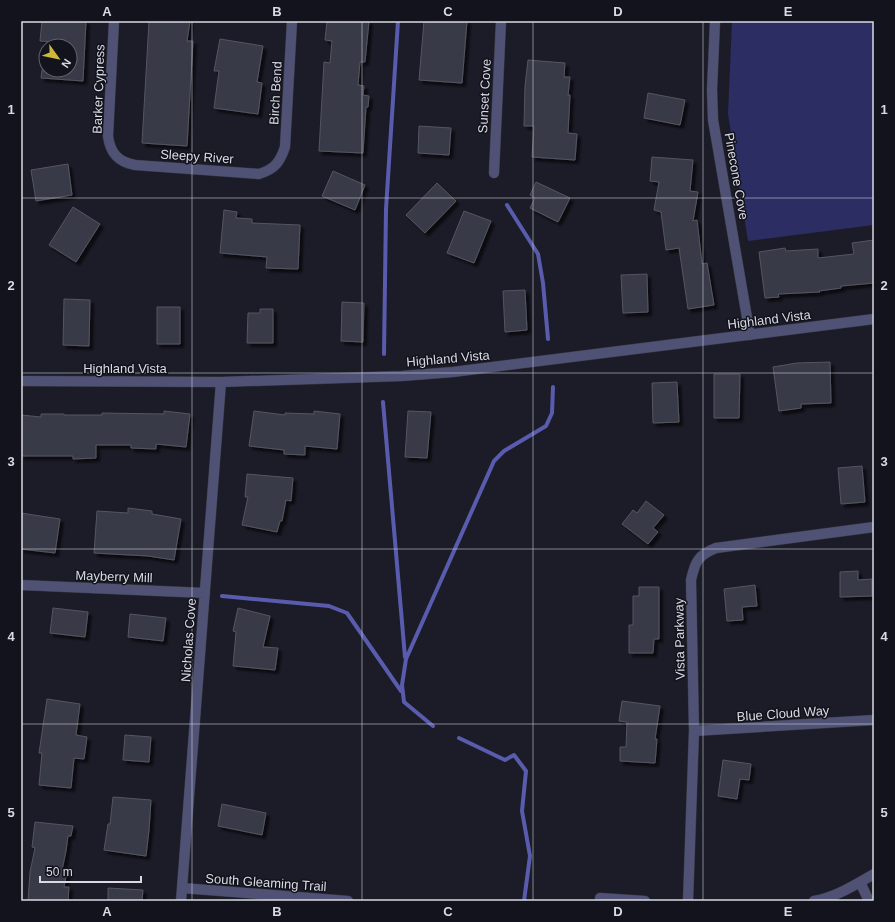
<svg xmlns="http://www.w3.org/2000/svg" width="895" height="922" viewBox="0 0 895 922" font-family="Helvetica,sans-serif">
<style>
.green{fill:#2c2d62}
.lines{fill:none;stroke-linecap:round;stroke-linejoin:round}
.stream{stroke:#595cad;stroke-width:4}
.building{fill:#393a47;stroke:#545562;filter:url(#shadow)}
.minor-casing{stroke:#363741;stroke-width:11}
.minor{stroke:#4f5275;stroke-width:10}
.grid{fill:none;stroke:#d9dae2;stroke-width:1;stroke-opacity:0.55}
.labels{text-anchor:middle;stroke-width:3;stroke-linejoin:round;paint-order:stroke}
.street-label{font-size:13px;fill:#d9dae2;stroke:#12131d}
.neatline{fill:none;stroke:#d9dae2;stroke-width:1.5}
.grid-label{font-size:13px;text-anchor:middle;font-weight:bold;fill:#d9dae2}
</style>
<defs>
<filter id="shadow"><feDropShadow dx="3.5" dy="3.5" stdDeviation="1" flood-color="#0009"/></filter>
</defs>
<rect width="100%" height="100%" fill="#1b1c27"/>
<path class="green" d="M 732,21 L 874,21 L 874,225 L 748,241 L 728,114 Z"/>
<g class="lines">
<path class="stream" d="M 507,205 L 538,254 L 543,283 L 548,339
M 384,354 L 386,209 L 398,21
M 383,402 L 405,657
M 222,596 L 329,606 L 347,613 L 401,691
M 433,726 L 404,702 L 402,685 L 406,659 L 494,461 L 504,451 L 546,426 L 552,413 L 553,387
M 459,738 L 505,760 L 514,755 L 526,771 L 522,811 L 530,856 L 524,901"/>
</g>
<path class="building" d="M 42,21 L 86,21 L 83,81 L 41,78 L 42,70 L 70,70 L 70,43 L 40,41 Z
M 149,21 L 190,21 L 187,41 L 193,41 L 187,146 L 142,143 Z
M 327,21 L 369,21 L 365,62 L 360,62 L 358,85 L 364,86 L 363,95 L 369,96 L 368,107 L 366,107 L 363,153 L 319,151 L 324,62 L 330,63 L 332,41 L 325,40 Z
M 424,21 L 449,22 L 449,21 L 467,21 L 462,83 L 419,80 Z
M 220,39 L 263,46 L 257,82 L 262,83 L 258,114 L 214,108 L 219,71 L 214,71 Z
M 528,60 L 565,63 L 564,77 L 570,77 L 568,95 L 570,95 L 568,133 L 577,134 L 575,160 L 532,157 L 534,126 L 524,126 L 525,86 Z
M 648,93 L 685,100 L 680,125 L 644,118 Z
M 419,126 L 451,128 L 449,155 L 418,153 Z
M 652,157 L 693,160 L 690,191 L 698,192 L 693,221 L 697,220 L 702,264 L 707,263 L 714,305 L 688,309 L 679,248 L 666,250 L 661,212 L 654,210 L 659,182 L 650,181 Z
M 68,164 L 72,195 L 36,201 L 31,170 Z
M 333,171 L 365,185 L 355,210 L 322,196 Z
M 536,182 L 570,198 L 558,222 L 530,208 L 535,198 L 530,195 Z
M 437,183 L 456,201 L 425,233 L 406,215 Z
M 73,207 L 100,224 L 76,262 L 49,245 Z
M 224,210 L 237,212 L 236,218 L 252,219 L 252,223 L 300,225 L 298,269 L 266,268 L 267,257 L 220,253 Z
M 464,211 L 491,221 L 474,263 L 447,253 Z
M 874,240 L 874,283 L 841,286 L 841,288 L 819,291 L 820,292 L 778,294 L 779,297 L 765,298 L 759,252 L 785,248 L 786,251 L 818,249 L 818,258 L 854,254 L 852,243 Z
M 647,274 L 648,312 L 623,313 L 621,275 Z
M 525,290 L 527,330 L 505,332 L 503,291 Z
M 64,299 L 90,300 L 89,346 L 63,345 Z
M 342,302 L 364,303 L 363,342 L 341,341 Z
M 157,307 L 180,307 L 180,344 L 157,344 Z
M 260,309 L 273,309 L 273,343 L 247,343 L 248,313 L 260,313 Z
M 830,362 L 831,403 L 801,404 L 801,408 L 779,411 L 773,367 L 797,363 Z
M 714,374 L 740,374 L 739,418 L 714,418 Z
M 677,382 L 679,422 L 653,423 L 652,383 Z
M 164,411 L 190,414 L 186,447 L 156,444 L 156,449 L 131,448 L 131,445 L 96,445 L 96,458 L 73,459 L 73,456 L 21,456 L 21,415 L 41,417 L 41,414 L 64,414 L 64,415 L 102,415 L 102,413 L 164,414 Z
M 254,411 L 285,415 L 285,413 L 314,414 L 314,411 L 340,414 L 337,449 L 305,446 L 305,455 L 284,454 L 284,450 L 249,446 Z
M 408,411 L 431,412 L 427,458 L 405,457 Z
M 862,466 L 865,502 L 841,504 L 838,468 Z
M 247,474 L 293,478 L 291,501 L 286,500 L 282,521 L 280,521 L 277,532 L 242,525 L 248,497 L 245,497 Z
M 646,501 L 664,515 L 653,528 L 658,532 L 648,544 L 622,524 L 633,510 L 637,513 Z
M 128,508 L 152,511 L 152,514 L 181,519 L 174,560 L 148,556 L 94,553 L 97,511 L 128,513 Z
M 21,513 L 60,519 L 55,553 L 21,549 Z
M 858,571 L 858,580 L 872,579 L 872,596 L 840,597 L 840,572 Z
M 755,585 L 757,606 L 742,607 L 743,620 L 727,621 L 724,589 Z
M 639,587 L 659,587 L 659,639 L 654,639 L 653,653 L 629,653 L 629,625 L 633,625 L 633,596 L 639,596 Z
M 53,608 L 88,612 L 85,637 L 50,633 Z
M 238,608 L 270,616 L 263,647 L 278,648 L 275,670 L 233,666 L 236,632 L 233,631 Z
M 130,614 L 166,618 L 163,641 L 128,637 Z
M 47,699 L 80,704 L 76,735 L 87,737 L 84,759 L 74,758 L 71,788 L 39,785 L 42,753 L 39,753 Z
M 622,701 L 660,706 L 655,739 L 657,739 L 655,763 L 620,761 L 620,747 L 626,747 L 627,722 L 619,721 Z
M 125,735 L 151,737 L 149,762 L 123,760 Z
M 723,760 L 751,764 L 749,780 L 740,779 L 737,799 L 718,796 Z
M 113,797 L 151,800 L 149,830 L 146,856 L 104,850 L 108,824 L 110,824 Z
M 222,804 L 266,813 L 262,835 L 218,826 Z
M 35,822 L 73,826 L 71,836 L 68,836 L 66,851 L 62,870 L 67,871 L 64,887 L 69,887 L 68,901 L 28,901 L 30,872 L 35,848 L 32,847 Z
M 108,888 L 143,890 L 142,901 L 108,901 Z"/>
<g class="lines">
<defs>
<path id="minor" d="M 114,21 L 108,136 C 110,153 118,162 135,165 L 259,174 C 275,169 280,162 285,147 L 292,21
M 715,21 L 712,90 L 713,120 L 750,335
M 494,173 L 501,21
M 21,381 L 221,382 L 402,376 L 453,372 L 874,319
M 21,585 L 205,593
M 694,731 L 874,720
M 860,882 L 869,901
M 182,888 L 348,901
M 600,898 L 645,901
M 181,901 L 221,382
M 688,901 L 694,731 L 691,580 C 695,562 698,555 716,548 L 874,527
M 814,901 C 836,897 855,885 874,874"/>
</defs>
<use href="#minor" class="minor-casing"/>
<use href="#minor" class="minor"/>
</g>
<path class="grid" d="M 192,21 L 192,901M 362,21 L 362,901M 533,21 L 533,901M 703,21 L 703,901M 21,198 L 874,198M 21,373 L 874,373M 21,549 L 874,549M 21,724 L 874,724"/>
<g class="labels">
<g class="street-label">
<text transform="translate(98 89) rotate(-88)" y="5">Barker Cypress</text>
<text transform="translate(275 93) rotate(-87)" y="5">Birch Bend</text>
<text transform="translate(484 96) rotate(-87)" y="5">Sunset Cove</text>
<text transform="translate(197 156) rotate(4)" y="5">Sleepy River</text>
<text transform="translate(737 176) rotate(80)" y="5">Pinecone Cove</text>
<text transform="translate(769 319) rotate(-7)" y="5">Highland Vista</text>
<text transform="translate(448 358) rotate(-5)" y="5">Highland Vista</text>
<text x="125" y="373">Highland Vista</text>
<text transform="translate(114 576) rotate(2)" y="5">Mayberry Mill</text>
<text transform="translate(679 639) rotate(-91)" y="5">Vista Parkway</text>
<text transform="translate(188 640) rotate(-86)" y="5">Nicholas Cove</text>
<text transform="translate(783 713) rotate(-4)" y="5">Blue Cloud Way</text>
<text transform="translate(266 882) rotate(4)" y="5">South Gleaming Trail</text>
</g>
</g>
<rect width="895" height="922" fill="none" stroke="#12131d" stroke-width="44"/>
<g transform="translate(58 58) rotate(123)"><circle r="19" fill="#12131d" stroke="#62636c"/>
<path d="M0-3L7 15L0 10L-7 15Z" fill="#ceb837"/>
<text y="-6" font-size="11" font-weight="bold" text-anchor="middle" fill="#d9dae2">N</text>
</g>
<path d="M40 876v6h101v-6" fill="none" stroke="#d9dae2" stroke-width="2"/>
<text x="46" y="876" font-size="12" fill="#d9dae2" stroke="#12131d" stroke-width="3" paint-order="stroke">50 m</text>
<rect x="22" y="22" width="851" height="878" class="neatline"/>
<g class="grid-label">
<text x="107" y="16">A</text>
<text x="277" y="16">B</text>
<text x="448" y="16">C</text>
<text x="618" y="16">D</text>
<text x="788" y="16">E</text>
<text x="11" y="114">1</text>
<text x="884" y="114">1</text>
<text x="11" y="290">2</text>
<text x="884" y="290">2</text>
<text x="11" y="466">3</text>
<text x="884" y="466">3</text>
<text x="11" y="641">4</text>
<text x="884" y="641">4</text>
<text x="11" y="817">5</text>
<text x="884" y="817">5</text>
<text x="107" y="916">A</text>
<text x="277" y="916">B</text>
<text x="448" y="916">C</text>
<text x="618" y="916">D</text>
<text x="788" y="916">E</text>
</g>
</svg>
